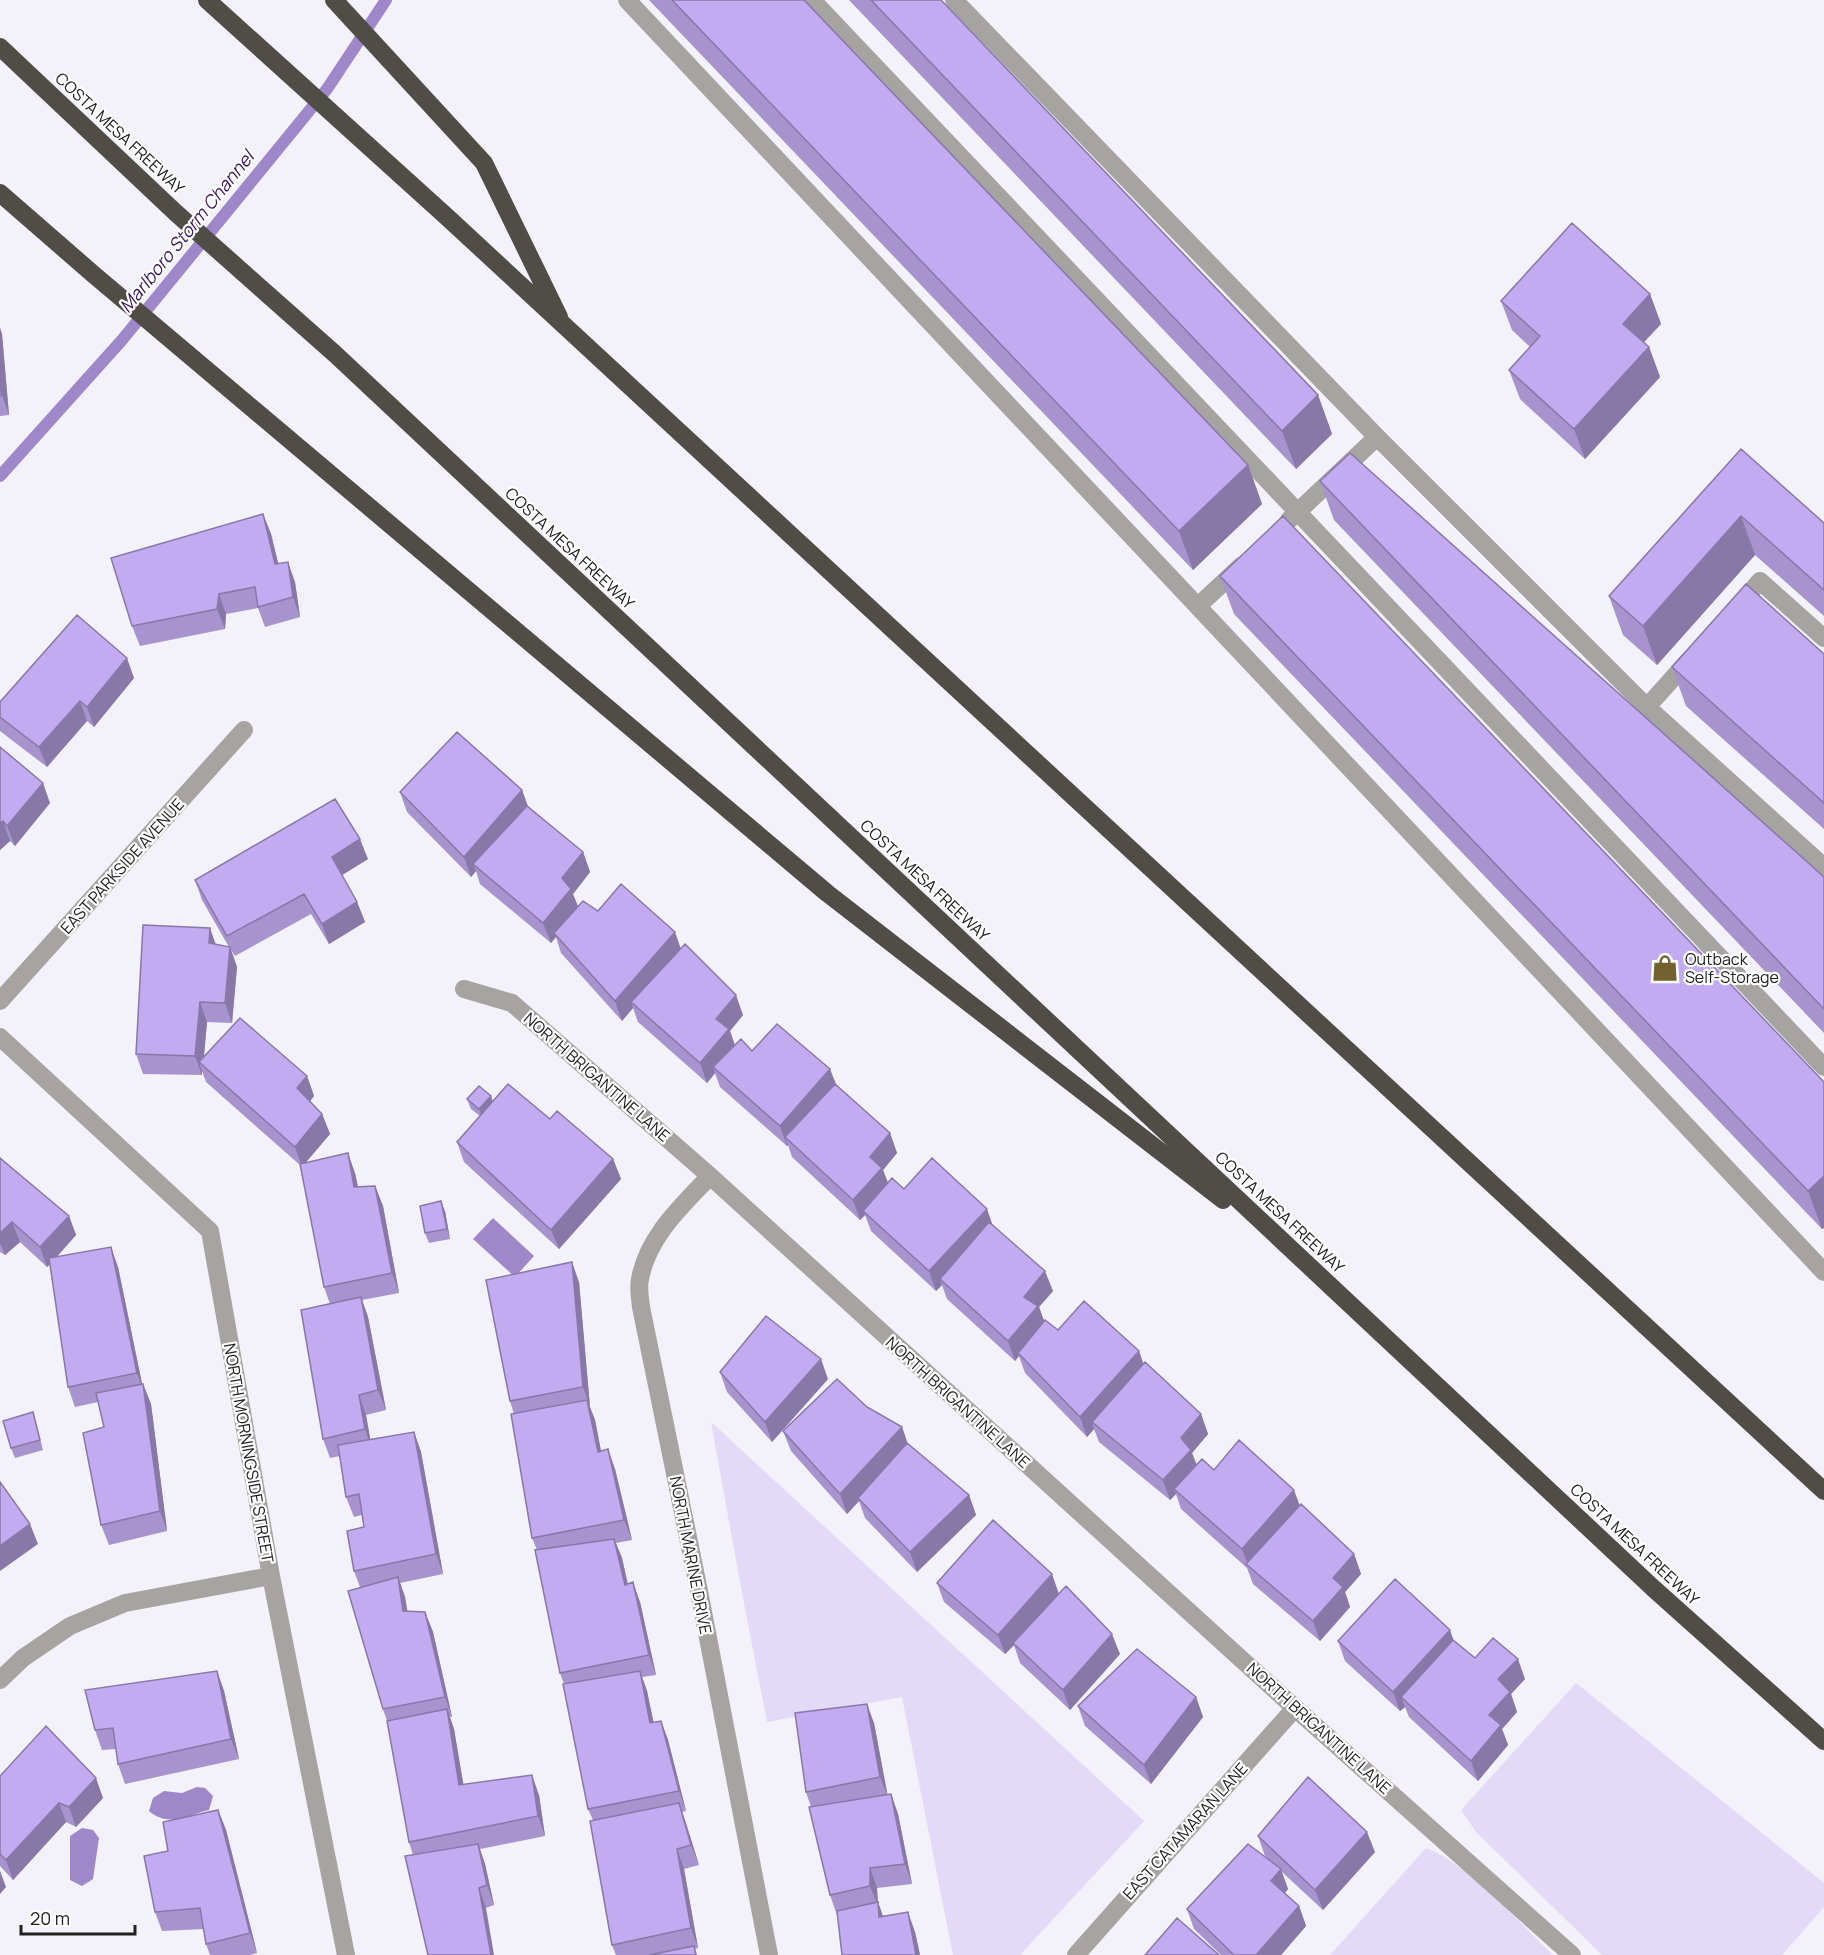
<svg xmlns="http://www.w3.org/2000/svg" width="1824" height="1955" viewBox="0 0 1824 1955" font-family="Manrope,sans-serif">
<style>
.green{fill:#e3daf8}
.water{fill:#9e88ca}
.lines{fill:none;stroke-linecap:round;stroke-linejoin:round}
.stream{stroke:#9e88ca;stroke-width:12}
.minor{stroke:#a5a4a0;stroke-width:18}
.highway{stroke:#4f4d46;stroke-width:18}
.wall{fill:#a793ce}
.shaded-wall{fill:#8878a8}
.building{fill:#c2abf0;stroke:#8878a8;stroke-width:1.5}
.labels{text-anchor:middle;stroke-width:4.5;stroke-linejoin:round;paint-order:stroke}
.street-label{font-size:16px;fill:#212023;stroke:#fff}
.poi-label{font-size:16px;fill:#212023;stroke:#fff;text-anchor:start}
.water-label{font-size:18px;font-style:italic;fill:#381463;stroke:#fff}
</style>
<rect width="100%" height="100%" fill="#f3f1f9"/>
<path class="green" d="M 711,1422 L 1144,1821 L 1020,1955 L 953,1955 L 902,1697 L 767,1722 L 739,1577 Z
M 1576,1683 L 1824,1883 L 1824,1907 L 1782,1955 L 1602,1955 L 1476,1832 L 1461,1810 Z
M 1426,1848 C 1466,1862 1521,1924 1553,1955 L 1330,1955 Z"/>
<path class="water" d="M 493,1218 L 534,1256 L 515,1277 L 473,1239 Z
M 197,1787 L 205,1788 L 213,1796 L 209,1810 C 187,1815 169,1828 149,1811 L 153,1798 L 164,1791 L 182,1793 Z
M 82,1828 L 93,1830 L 99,1838 L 93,1879 L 82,1886 L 70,1880 L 70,1836 Z"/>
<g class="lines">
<path class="stream" d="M 0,476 L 122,340 L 327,89 L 386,0"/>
<path class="minor" d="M 627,0 L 1824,1272
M 812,0 L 1824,1067
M 954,0 L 1377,437 L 1647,707 L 1824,867
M 1289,520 L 1377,437
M 1198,606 L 1241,566
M 1737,607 L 1760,581 L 1824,638
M 1647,707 L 1690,659
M 464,989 L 512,1003 L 710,1176 L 1295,1708 L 1572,1955
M 0,1001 L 244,730
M 0,1037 L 210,1231 L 271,1576 L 346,1955
M 710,1176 C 681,1207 648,1236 640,1279 C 638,1287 640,1298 641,1307 L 699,1591 L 769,1955
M 0,1680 L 23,1658 L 70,1626 L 125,1603 L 271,1576
M 1076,1955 L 1295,1708"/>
<path class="highway" d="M 207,0 L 447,217 L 1824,1491
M 334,0 L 484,163 L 559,317
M 0,47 L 176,213 L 335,354 L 1653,1588 L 1824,1741
M 0,193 L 93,274 L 827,893 L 1223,1200"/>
</g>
<path class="wall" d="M 649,0 L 804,0 L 1248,465 L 1262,504 L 1193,570 Z
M 849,0 L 941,0 L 1318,395 L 1332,434 L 1296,469 Z
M 1650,294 L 1661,324 L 1643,342 L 1649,347 L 1660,377 L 1585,459 L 1520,399 L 1509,370 L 1530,347 L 1512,330 L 1501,301 Z
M 0,328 L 2,334 L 9,415 L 0,416 Z
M 1741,449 L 1824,523 L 1824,616 L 1755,555 L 1657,665 L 1623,635 L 1609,596 Z
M 1320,481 L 1824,877 L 1824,1033 L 1334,520 Z
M 263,514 L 271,534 L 278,563 L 295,582 L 300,617 L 265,627 L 258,608 L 226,614 L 225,629 L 140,646 L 132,626 Z
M 1220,576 L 1824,1082 L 1824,1228 L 1822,1229 L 1234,614 Z
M 1824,654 L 1824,829 L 1686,706 L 1672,667 Z
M 134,678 L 94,727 L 87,721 L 47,767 L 0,731 L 0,702 Z
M 0,747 L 50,803 L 15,846 L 10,841 L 0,850 Z
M 522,790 L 528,806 L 583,852 L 590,872 L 573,894 L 578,907 L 598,911 L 680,948 L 743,1015 L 730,1031 L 735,1045 L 836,1085 L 890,1133 L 897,1153 L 883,1170 L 888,1183 L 992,1224 L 1053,1291 L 1039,1307 L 1044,1322 L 1058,1330 L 1144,1364 L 1201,1414 L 1208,1434 L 1192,1453 L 1197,1465 L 1214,1470 L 1300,1506 L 1354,1554 L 1361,1574 L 1345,1592 L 1350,1607 L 1320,1641 L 1253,1584 L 1247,1568 L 1181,1509 L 1176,1494 L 1170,1500 L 1099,1442 L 1094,1429 L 1087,1437 L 1025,1373 L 1019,1356 L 1015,1361 L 947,1299 L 942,1285 L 936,1291 L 871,1231 L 865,1215 L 860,1220 L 792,1157 L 788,1145 L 787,1146 L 720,1087 L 715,1073 L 707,1083 L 638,1022 L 633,1008 L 622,1021 L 561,953 L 556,937 L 551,943 L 480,884 L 476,871 L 471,877 L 407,812 L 400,792 Z
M 368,859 L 342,875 L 357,902 L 365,922 L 329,944 L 311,914 L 235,956 L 231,950 L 237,967 L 232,1023 L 207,1022 L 204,1057 L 307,1076 L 314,1096 L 310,1101 L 322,1114 L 330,1134 L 306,1162 L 355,1173 L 358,1187 L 375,1186 L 383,1206 L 399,1293 L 362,1300 L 368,1317 L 386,1410 L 366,1415 L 370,1439 L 414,1432 L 421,1452 L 443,1574 L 400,1583 L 405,1597 L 407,1611 L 425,1612 L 433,1632 L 452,1717 L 450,1717 L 454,1729 L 463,1785 L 539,1795 L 545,1836 L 480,1849 L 485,1864 L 494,1905 L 486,1908 L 413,1855 L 409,1842 L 387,1721 L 383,1709 L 360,1587 L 354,1571 L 364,1527 L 362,1515 L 354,1517 L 346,1497 L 340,1456 L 330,1458 L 323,1439 L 330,1304 L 324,1287 L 300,1165 L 206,1082 L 202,1071 L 202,1075 L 143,1074 L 136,1054 L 215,944 L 229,947 L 202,900 L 195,880 Z
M 491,1096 L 493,1102 L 550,1119 L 613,1159 L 621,1179 L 559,1249 L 464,1162 L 457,1142 L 480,1116 L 471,1109 L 467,1099 Z
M 0,1158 L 69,1216 L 76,1235 L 57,1257 L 118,1267 L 142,1384 L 143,1384 L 151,1404 L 167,1531 L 109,1545 L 101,1525 L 104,1427 L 98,1402 L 75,1407 L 68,1387 L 50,1264 L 47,1267 L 20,1242 L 5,1255 L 0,1252 Z
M 445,1211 L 450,1239 L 429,1243 L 425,1233 Z
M 579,1282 L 590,1407 L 595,1420 L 601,1451 L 615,1469 L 632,1540 L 616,1543 L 622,1558 L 628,1584 L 640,1602 L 656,1675 L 642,1677 L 647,1691 L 653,1722 L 661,1721 L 668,1740 L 686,1811 L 682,1812 L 699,1865 L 684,1869 L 698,1948 L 695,1949 L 697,1955 L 616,1955 L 612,1945 L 593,1820 L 588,1809 L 564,1684 L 560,1673 L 537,1550 L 532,1538 L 514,1414 L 510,1401 Z
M 720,1372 L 828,1379 L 772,1442 L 727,1392 Z
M 867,1407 L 902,1427 L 907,1443 L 969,1495 L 976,1515 L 917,1572 L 865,1518 L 859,1501 L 847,1514 L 791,1451 L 783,1431 Z
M 33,1412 L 43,1450 L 15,1458 L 11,1448 Z
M 937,1583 L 1059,1594 L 1120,1654 L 1070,1710 L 1020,1663 L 1014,1645 L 1005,1654 L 944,1602 Z
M 1338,1641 L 1454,1641 L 1475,1658 L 1525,1679 L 1511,1694 L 1517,1712 L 1502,1729 L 1508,1745 L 1478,1781 L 1409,1717 L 1405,1707 L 1400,1711 L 1345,1661 Z
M 217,1671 L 224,1691 L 239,1759 L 125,1784 L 118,1764 L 116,1749 L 102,1750 L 95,1730 Z
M 1196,1697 L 1203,1717 L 1151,1784 L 1085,1726 L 1078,1706 Z
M 874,1723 L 887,1794 L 891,1794 L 898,1814 L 912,1884 L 877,1888 L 878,1902 L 883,1917 L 915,1932 L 920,1955 L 842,1955 L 838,1915 L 837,1915 L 830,1895 L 811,1807 L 806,1792 Z
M 0,1776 L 103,1798 L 76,1827 L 66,1822 L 13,1880 L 0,1866 Z
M 218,1810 L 226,1830 L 257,1953 L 250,1955 L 210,1955 L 206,1944 L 204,1929 L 162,1931 L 155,1912 L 168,1851 Z
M 1258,1836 L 1375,1852 L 1323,1910 L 1281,1871 L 1288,1889 L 1285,1893 L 1299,1906 L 1306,1926 L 1281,1955 L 1221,1955 L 1194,1929 L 1187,1909 L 1274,1864 L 1265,1856 Z"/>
<path class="shaded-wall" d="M 1650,294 L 1661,324 L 1634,353 L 1623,324 Z
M 0,328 L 2,334 L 9,415 L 2,395 L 0,371 Z
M 1649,347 L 1660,377 L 1585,459 L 1574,429 Z
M 1318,395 L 1332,434 L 1296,469 L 1282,431 Z
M 1248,465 L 1262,504 L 1193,570 L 1179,531 Z
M 263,514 L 271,534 L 283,583 L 275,564 Z
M 1741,516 L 1755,555 L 1657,665 L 1643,626 Z
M 288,562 L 295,582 L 300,617 L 293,597 Z
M 219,594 L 226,614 L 225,629 L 217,609 Z
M 127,658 L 134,678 L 94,727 L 87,707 Z
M 80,701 L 87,721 L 47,767 L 39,747 Z
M 43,783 L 50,803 L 15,846 L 7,826 Z
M 522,790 L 529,810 L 473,864 L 476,871 L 471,877 L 464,857 Z
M 3,821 L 10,841 L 0,850 L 0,823 Z
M 360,839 L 368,859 L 339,877 L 332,857 Z
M 583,852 L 590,872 L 573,894 L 579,909 L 554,933 L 556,937 L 551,943 L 543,923 L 562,878 Z
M 357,902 L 365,922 L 329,944 L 322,924 Z
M 210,928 L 217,948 L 209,943 Z
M 675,932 L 682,952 L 631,1002 L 633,1008 L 622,1021 L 615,1001 Z
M 230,947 L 237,967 L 232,1023 L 225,1003 Z
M 736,995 L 743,1015 L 730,1031 L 736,1049 L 713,1067 L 715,1073 L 707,1083 L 700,1063 L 716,1019 Z
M 200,1002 L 207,1022 L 203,1065 L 199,1062 L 202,1071 L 202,1075 L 195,1056 Z
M 830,1069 L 838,1089 L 785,1137 L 788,1145 L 787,1146 L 780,1126 Z
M 307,1076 L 314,1096 L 305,1108 L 297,1088 Z
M 491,1096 L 494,1106 L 483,1119 L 479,1109 Z
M 322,1114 L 330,1134 L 302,1167 L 295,1147 Z
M 890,1133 L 897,1153 L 883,1170 L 890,1188 L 863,1211 L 865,1215 L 860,1220 L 853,1200 L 870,1157 Z
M 348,1153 L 355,1173 L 362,1207 L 354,1187 Z
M 613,1159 L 621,1179 L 559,1249 L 551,1230 Z
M 1824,1176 L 1824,1228 L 1822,1229 L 1808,1191 Z
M 375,1186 L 383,1206 L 399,1293 L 392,1273 Z
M 441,1201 L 445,1211 L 450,1239 L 447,1229 Z
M 987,1209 L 994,1229 L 940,1279 L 942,1285 L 936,1291 L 929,1271 Z
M 69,1216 L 76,1235 L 47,1267 L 40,1247 Z
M 12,1222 L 20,1242 L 5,1255 L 0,1243 L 0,1233 Z
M 111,1247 L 118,1267 L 144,1393 L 137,1373 Z
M 572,1262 L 579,1282 L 590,1407 L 583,1387 Z
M 1045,1271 L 1053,1291 L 1039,1307 L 1046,1326 L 1018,1353 L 1019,1356 L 1015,1361 L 1008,1341 L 1024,1297 Z
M 361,1297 L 368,1317 L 386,1410 L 378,1390 Z
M 1139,1351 L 1146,1371 L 1092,1422 L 1094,1429 L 1087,1437 L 1080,1417 Z
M 821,1359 L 828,1379 L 772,1442 L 765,1422 Z
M 143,1384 L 151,1404 L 167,1531 L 160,1511 Z
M 359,1395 L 366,1415 L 372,1449 L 365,1429 Z
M 587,1400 L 595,1420 L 605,1472 L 598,1452 Z
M 1201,1414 L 1208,1434 L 1192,1453 L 1198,1470 L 1174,1489 L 1176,1494 L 1170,1500 L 1163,1480 L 1181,1438 Z
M 902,1427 L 909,1447 L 858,1498 L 859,1501 L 847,1514 L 840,1494 Z
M 414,1432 L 421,1452 L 443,1574 L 436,1554 Z
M 608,1449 L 615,1469 L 632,1540 L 624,1520 Z
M 1294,1490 L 1301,1509 L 1248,1565 L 1242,1549 Z
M 969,1495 L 976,1515 L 917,1572 L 910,1552 Z
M 30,1524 L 38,1544 L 0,1571 L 0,1546 Z
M 614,1539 L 622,1558 L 632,1605 L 625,1585 Z
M 1354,1554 L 1361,1574 L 1345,1592 L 1350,1607 L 1320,1641 L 1313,1621 L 1333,1578 Z
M 1052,1574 L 1059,1594 L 1013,1643 L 1014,1645 L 1005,1654 L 998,1635 Z
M 398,1577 L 405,1597 L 411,1631 L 403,1611 Z
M 633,1582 L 640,1602 L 656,1675 L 649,1655 Z
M 425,1612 L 433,1632 L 452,1717 L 445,1697 Z
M 1450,1630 L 1457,1650 L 1401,1697 L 1405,1707 L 1400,1711 L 1393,1692 Z
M 1112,1634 L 1120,1654 L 1070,1710 L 1063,1690 Z
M 1518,1659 L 1525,1679 L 1511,1694 L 1517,1712 L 1502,1729 L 1508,1745 L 1478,1781 L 1471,1761 L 1489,1715 L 1498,1679 Z
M 217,1671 L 224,1691 L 239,1759 L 231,1739 Z
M 640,1671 L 647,1691 L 658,1743 L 650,1723 Z
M 1196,1697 L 1203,1717 L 1151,1784 L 1144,1765 Z
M 867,1704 L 874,1723 L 888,1797 L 880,1777 Z
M 447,1709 L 454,1729 L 467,1805 L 459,1785 Z
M 661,1721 L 668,1740 L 686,1811 L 679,1791 Z
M 532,1775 L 539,1795 L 545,1836 L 538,1816 Z
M 96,1778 L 103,1798 L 76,1827 L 69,1807 Z
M 891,1794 L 898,1814 L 912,1884 L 905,1864 Z
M 59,1803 L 66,1822 L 13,1880 L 6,1860 Z
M 679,1803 L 686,1823 L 699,1865 L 691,1845 Z
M 218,1810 L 226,1830 L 257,1953 L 250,1933 Z
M 1367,1832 L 1375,1852 L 1323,1910 L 1315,1890 Z
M 478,1844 L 485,1864 L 494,1905 L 487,1885 Z
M 677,1849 L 684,1869 L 698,1948 L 691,1928 Z
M 870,1868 L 877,1888 L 878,1906 L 870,1886 Z
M 1281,1869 L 1288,1889 L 1278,1901 L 1271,1881 Z
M 0,1871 L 6,1887 L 0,1894 Z
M 479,1888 L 486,1908 L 494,1955 L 491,1955 Z
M 878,1902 L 885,1922 L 879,1917 Z
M 1299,1906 L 1306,1926 L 1281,1955 L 1256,1955 Z
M 908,1912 L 915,1932 L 920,1955 L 916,1955 Z"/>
<path class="building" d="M 672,0 L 804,0 L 1248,465 L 1179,531 Z
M 871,0 L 941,0 L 1318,395 L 1282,431 Z
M 1572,223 L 1650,294 L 1623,324 L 1649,347 L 1574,429 L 1509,370 L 1540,336 L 1501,301 Z
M 0,371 L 2,395 L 0,396 Z
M 1741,449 L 1824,523 L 1824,590 L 1741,516 L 1643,626 L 1609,596 Z
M 1350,453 L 1824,877 L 1824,1009 L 1320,481 Z
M 263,514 L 275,564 L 288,562 L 293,597 L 258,607 L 255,587 L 219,594 L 217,609 L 132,626 L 111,558 Z
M 1283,516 L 1824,1082 L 1824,1176 L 1808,1191 L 1220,576 Z
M 1746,584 L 1824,654 L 1824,803 L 1672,667 Z
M 77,615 L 127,658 L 87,707 L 80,701 L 39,747 L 0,717 L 0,702 Z
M 457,732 L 522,790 L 464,857 L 400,792 Z
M 0,747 L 43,783 L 7,826 L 3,821 L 0,823 Z
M 335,799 L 360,839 L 332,857 L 357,902 L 322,924 L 304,894 L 227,936 L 195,880 Z
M 527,806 L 583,852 L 562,878 L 571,889 L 543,923 L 473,864 Z
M 621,884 L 675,932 L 615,1001 L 554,933 L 583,901 L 598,911 Z
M 143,925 L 210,928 L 209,943 L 230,947 L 225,1003 L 200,1002 L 195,1056 L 136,1054 Z
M 685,944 L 736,995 L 716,1019 L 729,1029 L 700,1063 L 631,1002 Z
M 240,1018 L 307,1076 L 297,1088 L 322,1114 L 295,1147 L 199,1062 Z
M 777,1024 L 830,1069 L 780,1126 L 713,1067 L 741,1039 L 752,1051 Z
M 508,1084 L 550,1119 L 557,1111 L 613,1159 L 551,1230 L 457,1142 Z
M 835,1084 L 890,1133 L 870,1157 L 882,1168 L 853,1200 L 785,1137 Z
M 479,1086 L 491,1096 L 479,1109 L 467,1099 Z
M 348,1153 L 354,1187 L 375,1186 L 392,1273 L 324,1287 L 300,1164 Z
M 0,1158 L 69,1216 L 40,1247 L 12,1222 L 0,1233 Z
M 932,1158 L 987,1209 L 929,1271 L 863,1211 L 892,1178 L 904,1189 Z
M 441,1201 L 447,1229 L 425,1233 L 420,1206 Z
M 989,1222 L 1045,1271 L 1024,1297 L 1038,1306 L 1008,1341 L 940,1279 Z
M 111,1247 L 137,1373 L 68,1387 L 49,1258 Z
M 572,1262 L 583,1387 L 510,1401 L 486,1280 Z
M 361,1297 L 378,1390 L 359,1395 L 365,1429 L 323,1439 L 301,1310 Z
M 1084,1301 L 1139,1351 L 1080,1417 L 1018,1353 L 1045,1320 L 1058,1330 Z
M 766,1316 L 821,1359 L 765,1422 L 720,1372 Z
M 1145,1362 L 1201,1414 L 1181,1438 L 1191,1450 L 1163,1480 L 1092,1422 Z
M 837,1379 L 867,1407 L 902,1427 L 840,1494 L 783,1431 Z
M 143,1384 L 160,1511 L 101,1525 L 83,1433 L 104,1427 L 96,1393 Z
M 587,1400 L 598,1452 L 608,1449 L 624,1520 L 532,1538 L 511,1414 Z
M 33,1412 L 40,1440 L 11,1448 L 3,1421 Z
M 414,1432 L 436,1554 L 354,1571 L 347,1531 L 364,1527 L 359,1494 L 346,1497 L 338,1445 Z
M 1239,1440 L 1294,1490 L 1242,1549 L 1174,1489 L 1202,1459 L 1214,1470 Z
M 907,1443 L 969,1495 L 910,1552 L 858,1498 Z
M 0,1482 L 30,1524 L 0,1546 Z
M 1301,1504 L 1354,1554 L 1333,1578 L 1343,1587 L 1313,1621 L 1246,1564 Z
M 993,1520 L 1052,1574 L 998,1635 L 937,1583 Z
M 614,1539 L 625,1585 L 633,1582 L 649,1655 L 560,1673 L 535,1550 Z
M 398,1577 L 403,1611 L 425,1612 L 445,1697 L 383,1709 L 348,1591 Z
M 1395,1579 L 1450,1630 L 1393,1692 L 1338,1641 Z
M 1066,1586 L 1112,1634 L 1063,1690 L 1013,1643 Z
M 1493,1638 L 1518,1659 L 1498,1679 L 1510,1692 L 1489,1715 L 1501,1725 L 1471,1761 L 1401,1697 L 1453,1640 L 1475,1658 Z
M 1137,1649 L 1196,1697 L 1144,1765 L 1078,1706 Z
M 217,1671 L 231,1739 L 118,1764 L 113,1728 L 95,1730 L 85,1690 Z
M 640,1671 L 650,1723 L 661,1721 L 679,1791 L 588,1809 L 563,1684 Z
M 867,1704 L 880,1777 L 806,1792 L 795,1713 Z
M 447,1709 L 459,1785 L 532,1775 L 538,1816 L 409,1842 L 387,1721 Z
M 46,1726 L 96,1778 L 69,1807 L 59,1803 L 6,1860 L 0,1854 L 0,1776 Z
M 1308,1777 L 1367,1832 L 1315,1890 L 1258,1836 Z
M 891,1794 L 905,1864 L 870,1868 L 870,1886 L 830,1895 L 809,1807 Z
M 679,1803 L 691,1845 L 677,1849 L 691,1928 L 612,1945 L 590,1821 Z
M 218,1810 L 250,1933 L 206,1944 L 200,1908 L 155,1912 L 144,1856 L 168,1851 L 163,1822 Z
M 478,1844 L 487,1885 L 479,1888 L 491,1955 L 428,1955 L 405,1856 Z
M 1248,1844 L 1281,1869 L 1271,1881 L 1299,1906 L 1256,1955 L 1234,1955 L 1187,1909 Z
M 878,1902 L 879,1917 L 908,1912 L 916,1955 L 842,1955 L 837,1911 Z
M 1177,1918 L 1219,1955 L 1145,1955 Z
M 694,1946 L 696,1955 L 649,1955 Z"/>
<defs>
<symbol id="shop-bare" viewBox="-9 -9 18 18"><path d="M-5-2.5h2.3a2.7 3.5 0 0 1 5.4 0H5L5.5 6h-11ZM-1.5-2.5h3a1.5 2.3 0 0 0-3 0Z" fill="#73612f" stroke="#fff" stroke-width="2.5" paint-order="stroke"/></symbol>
</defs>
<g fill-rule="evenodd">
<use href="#shop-bare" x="1646" y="949" width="38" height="38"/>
</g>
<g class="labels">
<g class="street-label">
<text transform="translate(120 133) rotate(43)" y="6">COSTA MESA FREEWAY</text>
<text transform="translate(570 548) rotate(43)" y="6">COSTA MESA FREEWAY</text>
<text transform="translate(122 866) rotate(-48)" y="6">EAST PARKSIDE AVENUE</text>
<text transform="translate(925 880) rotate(43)" y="6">COSTA MESA FREEWAY</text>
<text transform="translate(597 1077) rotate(41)" y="6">NORTH BRIGANTINE LANE</text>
<text transform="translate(1280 1212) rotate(43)" y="6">COSTA MESA FREEWAY</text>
<text transform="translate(958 1402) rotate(42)" y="6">NORTH BRIGANTINE LANE</text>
<text transform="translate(249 1453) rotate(80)" y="6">NORTH MORNINGSIDE STREET</text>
<text transform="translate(1635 1544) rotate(43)" y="6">COSTA MESA FREEWAY</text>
<text transform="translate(691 1555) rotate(79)" y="6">NORTH MARINE DRIVE</text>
<text transform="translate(1319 1728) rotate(42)" y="6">NORTH BRIGANTINE LANE</text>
<text transform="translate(1185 1831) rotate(-48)" y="6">EAST CATAMARAN LANE</text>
</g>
<g class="poi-label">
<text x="1685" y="965">Outback<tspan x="1685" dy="18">Self-Storage</tspan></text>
</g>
<g class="water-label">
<text transform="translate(187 232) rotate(-51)" y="6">Marlboro Storm Channel</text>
</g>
</g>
<path d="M21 1925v9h114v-9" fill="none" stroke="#212023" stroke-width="3"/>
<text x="30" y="1925" font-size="18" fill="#212023" stroke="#ffffff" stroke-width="4.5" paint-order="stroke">20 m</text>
</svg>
